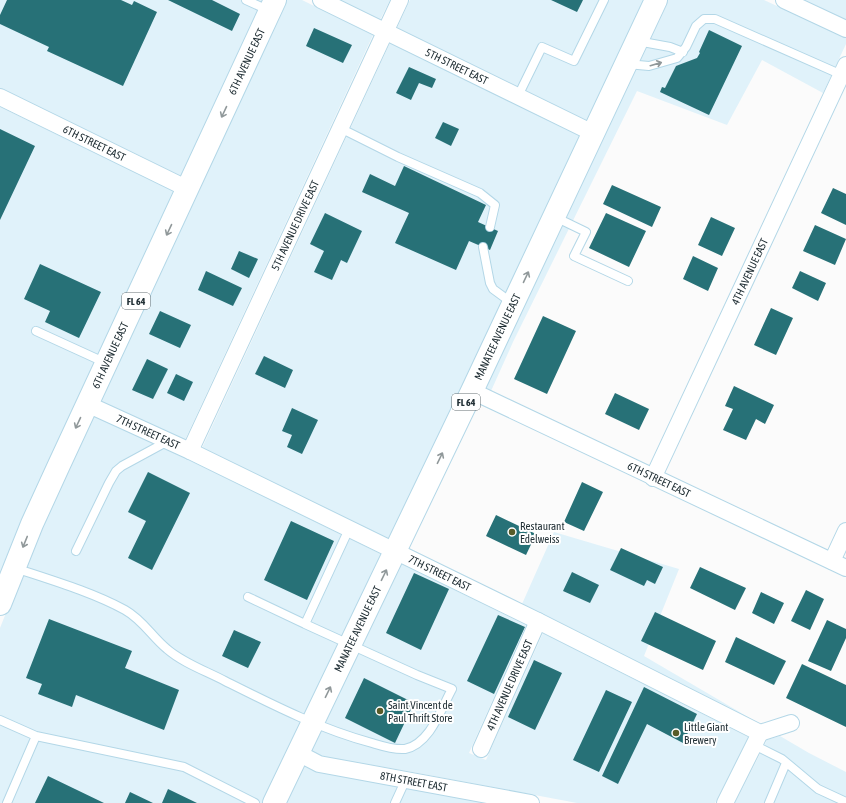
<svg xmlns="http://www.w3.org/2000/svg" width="846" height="803" viewBox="0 0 846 803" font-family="'Asap Condensed',sans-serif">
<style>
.built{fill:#e0f2fa}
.building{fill:#277177}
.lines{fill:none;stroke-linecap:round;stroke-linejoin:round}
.service-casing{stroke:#b3d7e7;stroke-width:10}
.minor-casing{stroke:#b3d7e7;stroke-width:18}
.primary-casing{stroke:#b3d7e7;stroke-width:24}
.service{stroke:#fff;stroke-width:8}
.minor{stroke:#fff;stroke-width:16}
.primary{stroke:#fff;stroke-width:22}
.oneway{stroke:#90989a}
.poi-dot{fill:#575b28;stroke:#fff;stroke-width:1.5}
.labels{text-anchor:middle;stroke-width:4;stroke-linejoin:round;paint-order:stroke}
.shield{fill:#fff;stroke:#646e72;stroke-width:1}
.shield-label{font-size:10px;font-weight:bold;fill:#223036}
.street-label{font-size:11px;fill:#223036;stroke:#fff}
.poi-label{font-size:11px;fill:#223036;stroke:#fff;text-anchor:start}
</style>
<rect width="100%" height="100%" fill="#fbfbfb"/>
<path class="built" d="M 0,0 L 266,0 L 183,177 L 0,88 Z
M 286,0 L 302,0 L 373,35 L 185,440 L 98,400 Z
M 339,0 L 390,0 L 380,20 Z
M 410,0 L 645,0 L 589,122 L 397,28 Z
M 666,0 L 764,0 L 846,38 L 846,44 L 823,93 L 762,60 L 727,125 L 637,91 L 513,342 L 491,391 L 484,387 Z
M 803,0 L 846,0 L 846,20 Z
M 390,43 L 582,137 L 390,540 L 202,448 Z
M 0,107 L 176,192 L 0,579 Z
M 91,415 L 187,459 L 383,555 L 264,803 L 0,803 L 0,628 L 40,528 Z
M 554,532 L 679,569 L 644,656 L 760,724 L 522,604 Z
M 400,563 L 526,625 L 469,753 L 486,760 L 543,633 L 748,737 L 715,803 L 577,803 L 407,771 L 342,760 L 322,756 L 310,750 Z
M 780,736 L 809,753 L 846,772 L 846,803 L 735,803 L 767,740 Z
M 303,765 L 318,772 L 339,776 L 486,803 L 285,803 Z"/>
<path class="building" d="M 7,0 L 121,0 L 132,5 L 134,1 L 157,12 L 123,86 L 47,51 L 49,47 L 0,24 L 0,15 Z
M 168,0 L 212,0 L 240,14 L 232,31 Z
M 551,0 L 583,0 L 577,12 Z
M 314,28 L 352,45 L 343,63 L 306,46 Z
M 709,30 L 742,46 L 709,115 L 660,92 L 662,87 L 665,88 L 676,66 L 697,58 L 700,53 L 699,52 Z
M 409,67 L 436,79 L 432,88 L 419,83 L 411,100 L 396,93 Z
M 443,122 L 459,129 L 451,146 L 435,138 Z
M 0,129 L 35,146 L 0,220 Z
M 404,166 L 486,205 L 478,222 L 498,231 L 490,250 L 469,241 L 456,270 L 395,243 L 409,213 L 362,192 L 370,174 L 395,186 Z
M 612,185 L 661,207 L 652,227 L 603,204 Z
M 833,188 L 846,194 L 846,225 L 821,213 Z
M 325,213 L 362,231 L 347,263 L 341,260 L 332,280 L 314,272 L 324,251 L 310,244 Z
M 606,213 L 646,231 L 629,267 L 589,248 Z
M 711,217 L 735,228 L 722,256 L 698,245 Z
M 815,225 L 846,239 L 835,265 L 803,251 Z
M 239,251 L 258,259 L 249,278 L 231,269 Z
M 693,256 L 718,268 L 708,291 L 683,279 Z
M 40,264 L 101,292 L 79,338 L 45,322 L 50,311 L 24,299 Z
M 206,271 L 242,288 L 233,306 L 198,290 Z
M 800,271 L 826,283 L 818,301 L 792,288 Z
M 771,308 L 793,318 L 776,355 L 754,345 Z
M 160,311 L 191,325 L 180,348 L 149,334 Z
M 543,316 L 576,331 L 547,394 L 514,379 Z
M 264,356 L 293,370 L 285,388 L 255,374 Z
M 147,359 L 168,369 L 153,399 L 132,390 Z
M 176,374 L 193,382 L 184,401 L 167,393 Z
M 734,386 L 774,405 L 765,424 L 756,419 L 746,440 L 723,430 L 733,409 L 725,406 Z
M 615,393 L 649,409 L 639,430 L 605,414 Z
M 292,408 L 318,420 L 302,454 L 287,447 L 292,435 L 282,431 Z
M 148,472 L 190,493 L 152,570 L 128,558 L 146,521 L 128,512 Z
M 582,482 L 603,492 L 584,531 L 564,522 Z
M 496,515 L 536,534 L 526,555 L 486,536 Z
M 291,521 L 334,541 L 307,600 L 264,580 Z
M 621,548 L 663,567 L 655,584 L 647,580 L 644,586 L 610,570 Z
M 700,567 L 746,588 L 735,610 L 690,588 Z
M 572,572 L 599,585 L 590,603 L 563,591 Z
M 414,573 L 449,589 L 421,650 L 386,633 Z
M 806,590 L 824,599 L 810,630 L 791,621 Z
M 761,592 L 784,603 L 774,624 L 752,613 Z
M 655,612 L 716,641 L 703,670 L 641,641 Z
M 498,615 L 525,627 L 494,694 L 467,681 Z
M 49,619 L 132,651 L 125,668 L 179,690 L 164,730 L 76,695 L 72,707 L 38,694 L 42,684 L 26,678 Z
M 827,620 L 846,629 L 846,638 L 831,671 L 808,661 Z
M 234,630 L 261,642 L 248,668 L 222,656 Z
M 736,637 L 786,661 L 774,685 L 725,662 Z
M 534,660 L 562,673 L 535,730 L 508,717 Z
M 802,664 L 846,685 L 846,727 L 786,698 Z
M 364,678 L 414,703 L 395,743 L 345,718 Z
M 644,687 L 697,714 L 683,743 L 647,724 L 618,784 L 602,776 Z
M 606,690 L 632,702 L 599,772 L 573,760 Z
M 48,776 L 104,803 L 35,803 Z
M 168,789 L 197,803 L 162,803 Z
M 130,792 L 153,803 L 125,803 Z"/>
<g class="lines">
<defs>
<path id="service" d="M 246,0 L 270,11
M 637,41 L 670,47 L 683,52
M 627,64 L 649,66 L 677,58 L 686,47 L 696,26 L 704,19 L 715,19 L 842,75
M 518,96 L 542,47 L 574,61 L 604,0
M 340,128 L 398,157 L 480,193 L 495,205 L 490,227
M 555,217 L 586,232 L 574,256 L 628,281
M 483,247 L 490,283 L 493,289 L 512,303
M 36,331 L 106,363
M 76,551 L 109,483 L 116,471 L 122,466 L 168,441
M 15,568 C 51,580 92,592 125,610 C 143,620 152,637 167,649 C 183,663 206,671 225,681 C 273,705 320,729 372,743 C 382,746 394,750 405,749 C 430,744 441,709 452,689 L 417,675 L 305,624 L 349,529
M 248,597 L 305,624
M 0,720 L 36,736
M 754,745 L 782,759 L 818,789 L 846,802
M 7,803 L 36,736 L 184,767 L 255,803
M 395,803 L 406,779
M 769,803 L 786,763"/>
<g id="minor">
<path id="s1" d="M 321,0 L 593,133"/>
<path d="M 784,0 L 846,29"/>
<path id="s2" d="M 0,97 L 188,189"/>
<path id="s3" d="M 472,391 L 846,568"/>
<path id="s4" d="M 87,404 L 190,451 L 538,621 L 760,733 L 791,723"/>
<path id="s5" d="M 190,451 L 400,0"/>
<path id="s6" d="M 653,478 L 846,65"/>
<path d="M 832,561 L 846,531"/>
<path id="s7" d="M 481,749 L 538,621"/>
<path id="s8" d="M 298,753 L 319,764 L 531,803"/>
<path d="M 725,803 L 760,733"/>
</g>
<g id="primary">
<path id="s9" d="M 0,604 L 32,524 L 59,465 L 275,0"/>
<path id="s10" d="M 274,803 L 472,391 L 656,0"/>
</g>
</defs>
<use href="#service" class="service-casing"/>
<use href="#minor" class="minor-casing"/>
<use href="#primary" class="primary-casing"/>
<use href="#service" class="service"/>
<use href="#minor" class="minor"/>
<use href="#primary" class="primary"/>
</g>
<defs><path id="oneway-shaft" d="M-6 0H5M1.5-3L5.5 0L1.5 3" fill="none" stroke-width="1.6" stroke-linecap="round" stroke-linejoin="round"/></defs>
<g class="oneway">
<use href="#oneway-shaft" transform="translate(656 64) rotate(-16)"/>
<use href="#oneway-shaft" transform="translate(224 112) rotate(115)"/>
<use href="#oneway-shaft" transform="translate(169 230) rotate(115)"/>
<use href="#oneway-shaft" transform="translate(526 277) rotate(-65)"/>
<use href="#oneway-shaft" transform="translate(78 423) rotate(115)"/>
<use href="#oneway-shaft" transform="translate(440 458) rotate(-64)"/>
<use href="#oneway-shaft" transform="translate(25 542) rotate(112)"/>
<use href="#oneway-shaft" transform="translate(384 575) rotate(-64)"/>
<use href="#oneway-shaft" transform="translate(328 692) rotate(-64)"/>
</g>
<g class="poi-dot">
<circle cx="512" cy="532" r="4"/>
<circle cx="380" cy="711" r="4"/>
<circle cx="676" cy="733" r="4"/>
</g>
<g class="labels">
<g class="shield">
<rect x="122" y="293" width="28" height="16" rx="3"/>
<rect x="452" y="394" width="28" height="16" rx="3"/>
</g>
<g class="shield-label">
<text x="136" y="305">FL 64</text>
<text x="466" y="406">FL 64</text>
</g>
<g class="street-label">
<text dy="4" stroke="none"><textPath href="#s9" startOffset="596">6TH AVENUE EAST</textPath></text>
<text dy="4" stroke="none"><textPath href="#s1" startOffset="151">5TH STREET EAST</textPath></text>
<text dy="4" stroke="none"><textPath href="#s2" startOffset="105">6TH STREET EAST</textPath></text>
<text dy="4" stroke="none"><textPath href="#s5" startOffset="249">5TH AVENUE DRIVE EAST</textPath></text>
<text dy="4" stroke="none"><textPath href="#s6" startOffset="228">4TH AVENUE EAST</textPath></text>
<text dy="4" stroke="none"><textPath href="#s10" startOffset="517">MANATEE AVENUE EAST</textPath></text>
<text dy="4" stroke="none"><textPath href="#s9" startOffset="272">6TH AVENUE EAST</textPath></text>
<text dy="4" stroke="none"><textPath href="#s4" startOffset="67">7TH STREET EAST</textPath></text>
<text dy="4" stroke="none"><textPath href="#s3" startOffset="207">6TH STREET EAST</textPath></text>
<text dy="4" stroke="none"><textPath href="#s4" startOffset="391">7TH STREET EAST</textPath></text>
<text dy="4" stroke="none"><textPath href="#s10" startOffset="193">MANATEE AVENUE EAST</textPath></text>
<text dy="4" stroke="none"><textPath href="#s7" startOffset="70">4TH AVENUE DRIVE EAST</textPath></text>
<text dy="4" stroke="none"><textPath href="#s8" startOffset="120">8TH STREET EAST</textPath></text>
</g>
<g class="poi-label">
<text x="520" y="530">Restaurant<tspan x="520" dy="13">Edelweiss</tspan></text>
<text x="388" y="709">Saint Vincent de<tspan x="388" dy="13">Paul Thrift Store</tspan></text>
<text x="684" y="731">Little Giant<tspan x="684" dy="13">Brewery</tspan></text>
</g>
</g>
</svg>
